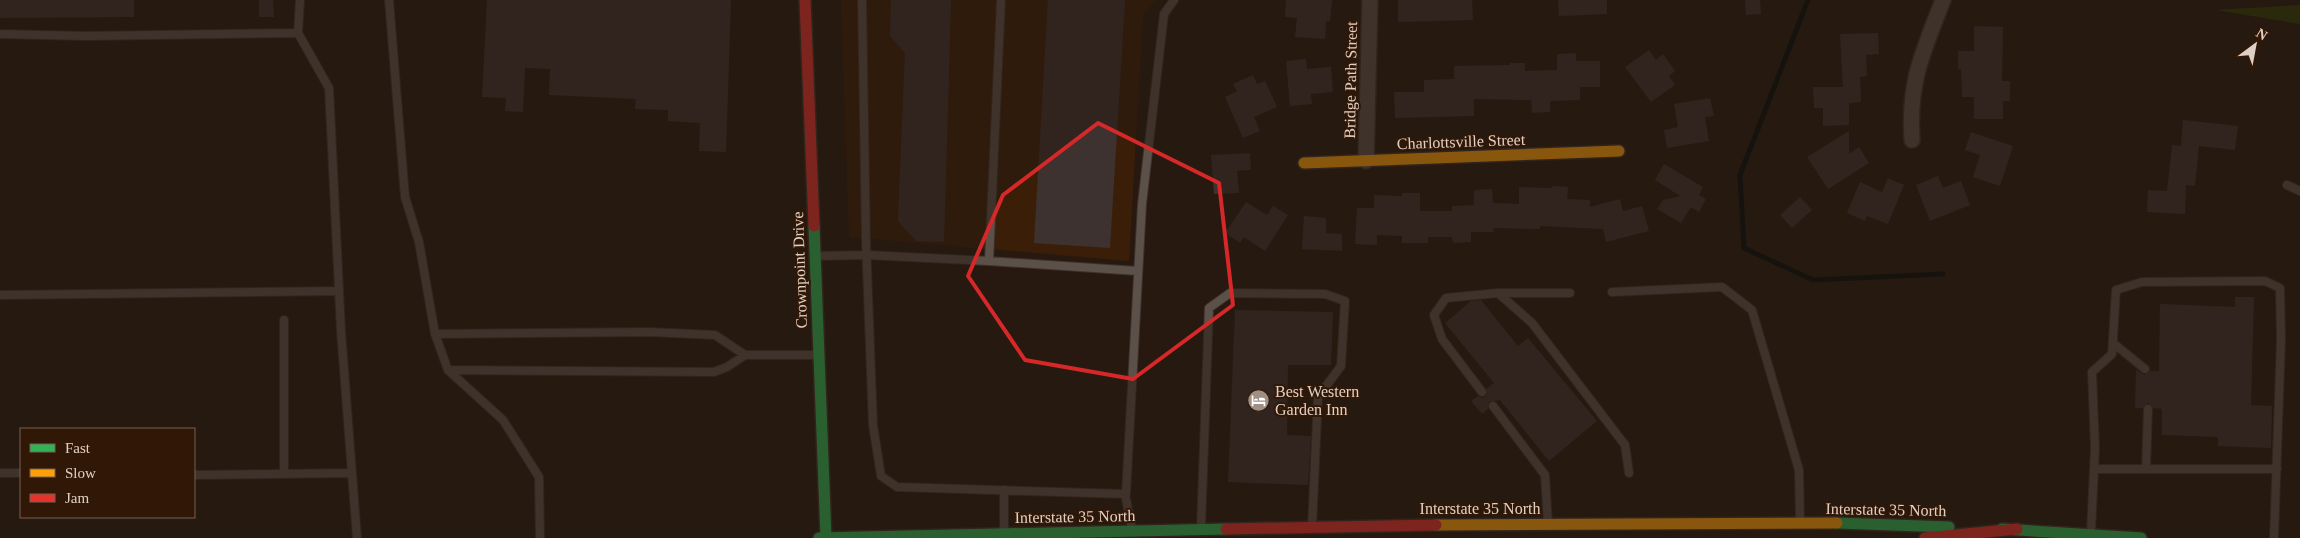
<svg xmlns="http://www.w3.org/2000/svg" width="2300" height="538" viewBox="0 0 2300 538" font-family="Georgia,serif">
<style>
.built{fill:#3b1e08}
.green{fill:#323c06}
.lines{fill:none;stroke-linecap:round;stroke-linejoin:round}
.stream{stroke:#040c0f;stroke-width:5}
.building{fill:#3e3230}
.lane-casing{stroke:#3e322d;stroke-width:10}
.street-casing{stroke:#3e322d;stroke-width:18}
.fast-casing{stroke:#3e322d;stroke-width:14}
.slow-casing{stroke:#3e322d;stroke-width:14}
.jam-casing{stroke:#3e322d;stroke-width:14}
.lane{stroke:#5c5149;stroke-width:8}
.street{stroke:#5c5149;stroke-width:15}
.fast{stroke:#30b455;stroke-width:11}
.slow{stroke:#ff9f0a;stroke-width:11}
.jam{stroke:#e5322d;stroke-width:11}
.marked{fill:none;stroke:#d62828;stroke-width:4;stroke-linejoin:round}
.labels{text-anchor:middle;stroke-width:4;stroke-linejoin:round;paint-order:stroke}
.street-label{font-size:16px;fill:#e0cfc4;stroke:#311806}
.poi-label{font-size:16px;fill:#e0cfc4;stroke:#311806;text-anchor:start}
</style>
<rect width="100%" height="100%" fill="#271910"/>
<path class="built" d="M 841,0 L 1156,0 L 1143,15 L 1129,261 L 849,237 Z"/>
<path class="green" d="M 2300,5 L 2300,24 L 2216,10 Z"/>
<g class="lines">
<path class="stream" d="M 1808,0 L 1740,175 L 1744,248 L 1813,280 L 1943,274"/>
</g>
<path class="building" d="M 0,0 L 134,0 L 134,17 L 0,18 Z
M 259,0 L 273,0 L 274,17 L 259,17 Z
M 487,0 L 731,0 L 726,152 L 699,151 L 700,123 L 668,121 L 668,110 L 635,109 L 636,99 L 549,95 L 550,69 L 525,68 L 523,112 L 505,111 L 506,98 L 482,97 Z
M 891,0 L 951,0 L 944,242 L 916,241 L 898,221 L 905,53 L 890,36 Z
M 1048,0 L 1125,0 L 1110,248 L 1034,243 Z
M 1286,0 L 1332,0 L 1330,21 L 1326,21 L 1325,39 L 1295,37 L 1297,18 L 1285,17 Z
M 1398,0 L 1472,0 L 1473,20 L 1398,22 Z
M 1558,0 L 1607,0 L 1607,14 L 1559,16 Z
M 1745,0 L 1760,0 L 1761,14 L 1746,15 Z
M 1974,26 L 2003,27 L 2002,81 L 2010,81 L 2010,101 L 2003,101 L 2003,119 L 1974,119 L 1974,97 L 1962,97 L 1961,69 L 1958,69 L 1958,51 L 1974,51 Z
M 1878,33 L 1879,54 L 1866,55 L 1867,76 L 1860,77 L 1861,102 L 1849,103 L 1849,125 L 1823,126 L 1823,108 L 1814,108 L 1813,87 L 1843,87 L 1840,34 Z
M 1649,50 L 1656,60 L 1663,54 L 1675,71 L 1669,76 L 1675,85 L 1651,102 L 1625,67 Z
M 1576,53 L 1576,61 L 1600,61 L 1600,87 L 1580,87 L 1580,100 L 1550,101 L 1550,112 L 1532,113 L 1531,100 L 1474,99 L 1474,116 L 1395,118 L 1394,92 L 1424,92 L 1424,80 L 1454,79 L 1454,66 L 1510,65 L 1510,63 L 1525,63 L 1525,71 L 1557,70 L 1557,54 Z
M 1306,59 L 1307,69 L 1331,67 L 1333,92 L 1311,94 L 1312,104 L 1290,106 L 1286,61 Z
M 1253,75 L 1257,84 L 1265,81 L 1277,107 L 1254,117 L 1260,131 L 1243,138 L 1225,97 L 1237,91 L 1233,84 Z
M 1710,98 L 1714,116 L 1705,117 L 1709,141 L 1667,148 L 1664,130 L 1678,127 L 1674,104 Z
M 2183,120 L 2238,126 L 2235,150 L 2199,146 L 2195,186 L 2186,185 L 2185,214 L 2147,212 L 2148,190 L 2167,191 L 2172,145 L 2181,146 Z
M 1849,131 L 1849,154 L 1859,147 L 1869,163 L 1828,189 L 1807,157 Z
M 1971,132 L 2013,146 L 2000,186 L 1973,177 L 1980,155 L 1965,150 Z
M 1250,153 L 1251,170 L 1237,171 L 1239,193 L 1214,194 L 1211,155 Z
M 1664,164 L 1703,187 L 1699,195 L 1706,199 L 1699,212 L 1691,207 L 1681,223 L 1657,209 L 1663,200 L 1680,196 L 1655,180 Z
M 1938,176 L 1943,188 L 1961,181 L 1970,205 L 1930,221 L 1916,185 Z
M 1888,178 L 1904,185 L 1888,224 L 1867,216 L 1865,221 L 1847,213 L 1860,182 L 1882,192 Z
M 1552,186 L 1568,187 L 1567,199 L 1590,200 L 1590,207 L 1620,199 L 1623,211 L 1642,206 L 1649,231 L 1606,242 L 1603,229 L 1540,226 L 1540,229 L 1493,228 L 1494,232 L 1471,232 L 1471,242 L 1453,243 L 1452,237 L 1428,237 L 1428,243 L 1402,243 L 1402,236 L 1377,235 L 1377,245 L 1355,244 L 1357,208 L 1374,208 L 1374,195 L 1402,196 L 1402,193 L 1420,193 L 1420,211 L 1452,211 L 1452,206 L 1474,205 L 1474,190 L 1492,189 L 1493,203 L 1519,204 L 1519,187 L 1552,188 Z
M 1800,197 L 1812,210 L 1792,228 L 1780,215 Z
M 1246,202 L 1267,215 L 1273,206 L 1288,215 L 1265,251 L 1244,237 L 1240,243 L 1225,233 Z
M 1304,216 L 1326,218 L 1326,233 L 1342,234 L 1342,251 L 1302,249 Z
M 2235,297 L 2254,297 L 2251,405 L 2272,406 L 2271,448 L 2218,446 L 2218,437 L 2162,435 L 2162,409 L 2154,408 L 2148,403 L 2143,408 L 2135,408 L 2136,370 L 2145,375 L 2150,371 L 2159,371 L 2160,304 L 2235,307 Z
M 1481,300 L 1518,346 L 1528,338 L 1597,421 L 1549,461 L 1500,400 L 1489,402 L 1488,409 L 1482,414 L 1471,401 L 1478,396 L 1482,398 L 1486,396 L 1486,389 L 1494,383 L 1445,323 L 1471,301 Z
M 1235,310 L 1333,312 L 1331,365 L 1288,365 L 1287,435 L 1311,436 L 1308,485 L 1228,482 Z"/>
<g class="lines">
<defs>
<path id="lane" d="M 300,0 L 298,33 L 329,88 L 341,331 L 357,538
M 389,0 L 405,197 L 419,242 L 435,334 L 448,370 L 503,420 L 539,477 L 540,538
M 862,0 L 866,242 L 873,425 L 881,476 L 897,487 L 1126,494 L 1142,204 L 1164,14 L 1174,0
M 0,34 L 86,36 L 298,33
M 2287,185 L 2300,191
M 815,256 L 867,255 L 989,261 L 1001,0
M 989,261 L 1138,271
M 1612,292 L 1722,287 L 1752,310 L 1799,470 L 1800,523
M 1498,293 L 1532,323 L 1625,445 L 1629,473
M 0,295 L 339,291
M 435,334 L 649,332 L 715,335 L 745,355
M 2113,343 L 2145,369
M 448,370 L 714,372 L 727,367 L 745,355 L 817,355
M 1482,392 L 1442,339 L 1434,315 L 1446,298 L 1498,293 L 1570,293
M 1493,406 L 1545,475 L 1548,524
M 2094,469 L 2277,469
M 2146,469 L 2148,409
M 0,473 L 21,473
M 284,474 L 284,320
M 194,475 L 351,473
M 1125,494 L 1132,529
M 1201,527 L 1209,308 L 1230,293 L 1325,294 L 1345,301 L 1341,366 L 1318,397 L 1312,527
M 2091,532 L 2095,448 L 2092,372 L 2112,354 L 2116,290 L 2142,282 L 2265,281 L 2280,288 L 2281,340 L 2274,538
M 1004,533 L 1004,490"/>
<path id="street" d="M 1912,140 C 1908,82 1923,52 1943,0
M 1366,161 L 1370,0"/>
<path id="fast" d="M 814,226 L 826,538
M 1837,523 L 1949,527
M 2002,529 L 2141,538
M 819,538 L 1226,529"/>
<path id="slow" d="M 1304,163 L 1619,151
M 1436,525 L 1837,523"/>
<path id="jam" d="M 805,0 L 814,226
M 1226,529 L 1436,525
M 1925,538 L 2017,529"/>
</defs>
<use href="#lane" class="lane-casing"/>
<use href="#street" class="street-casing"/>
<use href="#fast" class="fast-casing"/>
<use href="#slow" class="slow-casing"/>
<use href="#jam" class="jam-casing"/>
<use href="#lane" class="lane"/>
<use href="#street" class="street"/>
<use href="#fast" class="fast"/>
<use href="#slow" class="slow"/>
<use href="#jam" class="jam"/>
</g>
<path d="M0 0H2300V538H0ZM 1098,123 L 1219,183 L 1233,305 L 1133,379 L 1025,360 L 968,276 L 1003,195 Z" fill="#271910" fill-opacity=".55" fill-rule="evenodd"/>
<path class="marked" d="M 1098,123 L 1219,183 L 1233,305 L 1133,379 L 1025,360 L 968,276 L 1003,195 Z"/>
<defs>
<symbol id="hotel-disc" viewBox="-11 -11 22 22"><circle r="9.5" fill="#9f8f85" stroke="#311806"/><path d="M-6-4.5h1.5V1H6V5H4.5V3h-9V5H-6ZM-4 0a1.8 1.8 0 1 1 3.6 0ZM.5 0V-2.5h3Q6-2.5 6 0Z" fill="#fff"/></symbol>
</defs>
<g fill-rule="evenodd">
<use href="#hotel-disc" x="1246" y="388" width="25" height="25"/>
</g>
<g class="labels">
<g class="street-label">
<text transform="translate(1350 80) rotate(-89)" y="6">Bridge Path Street</text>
<text transform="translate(1461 141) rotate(-2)" y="6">Charlottsville Street</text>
<text transform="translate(799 270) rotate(-92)" y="6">Crownpoint Drive</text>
<text x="1480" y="514">Interstate 35 North</text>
<text transform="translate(1886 509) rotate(1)" y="6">Interstate 35 North</text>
<text transform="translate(1075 516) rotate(-1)" y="6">Interstate 35 North</text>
</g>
<g class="poi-label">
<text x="1275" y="397">Best Western<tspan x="1275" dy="18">Garden Inn</tspan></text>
</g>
</g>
<rect x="20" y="428" width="175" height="90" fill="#311806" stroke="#776152"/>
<rect x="30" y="444" width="25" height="8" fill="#30b455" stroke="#776152"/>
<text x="65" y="453" font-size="15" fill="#e0cfc4">Fast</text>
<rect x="30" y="469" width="25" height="8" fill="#ff9f0a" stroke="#776152"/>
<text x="65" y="478" font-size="15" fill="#e0cfc4">Slow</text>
<rect x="30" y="494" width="25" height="8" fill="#e5322d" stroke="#776152"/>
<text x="65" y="503" font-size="15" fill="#e0cfc4">Jam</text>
<g transform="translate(2255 45) rotate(32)" stroke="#311806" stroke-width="4" paint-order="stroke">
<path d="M0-4L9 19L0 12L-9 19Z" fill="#e0cfc4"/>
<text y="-8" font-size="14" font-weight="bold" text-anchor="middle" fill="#e0cfc4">N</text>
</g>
</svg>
